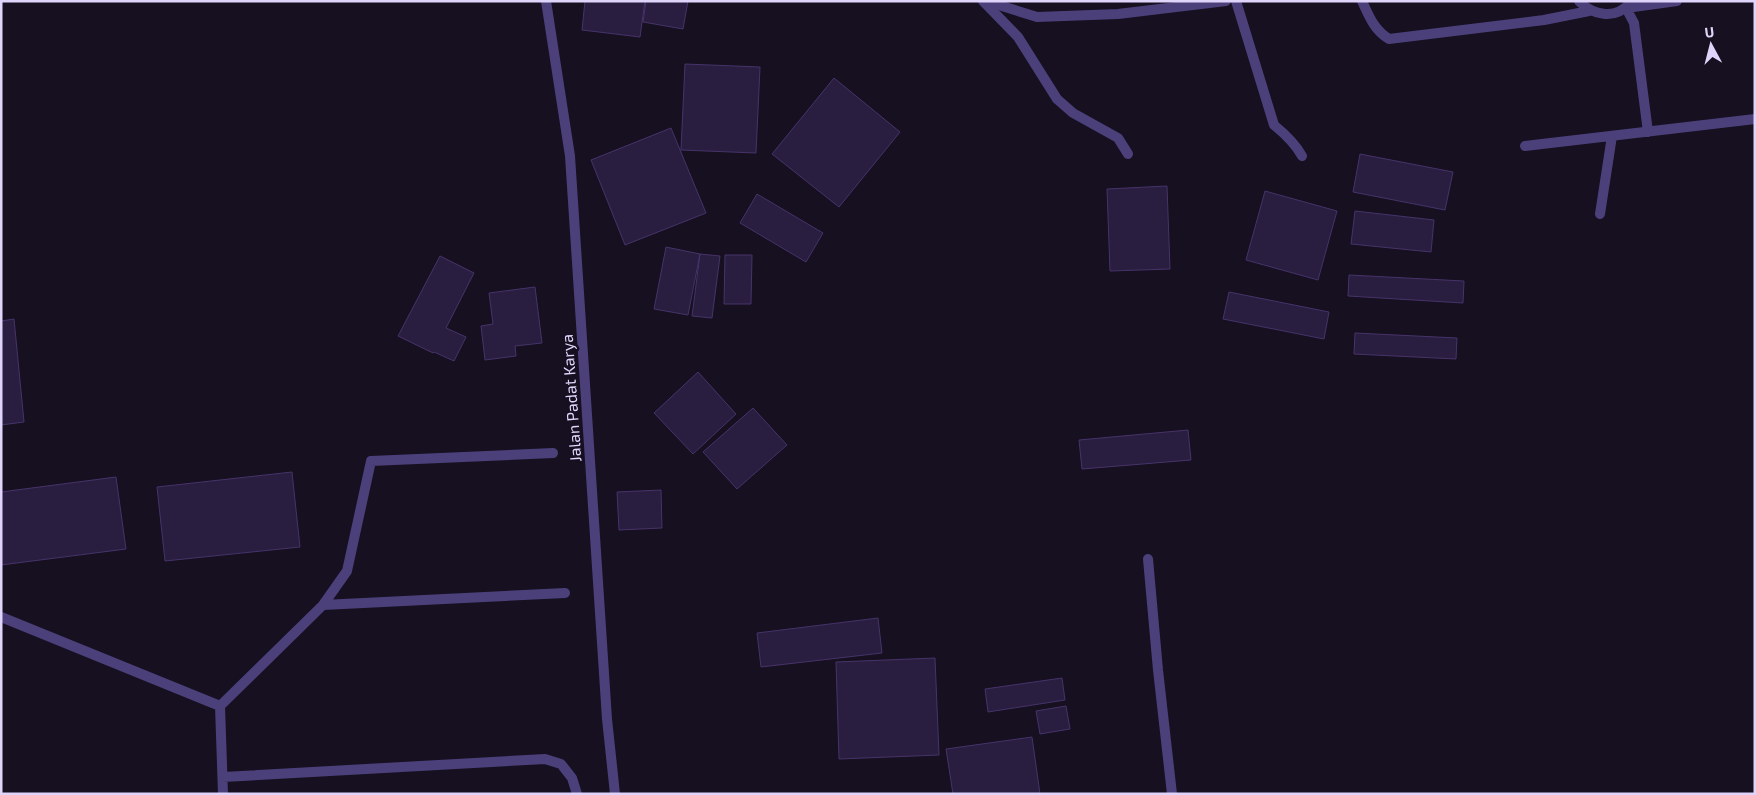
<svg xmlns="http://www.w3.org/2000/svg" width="1756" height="795" viewBox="0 0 1756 795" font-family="'Exo 2',sans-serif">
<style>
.building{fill:#2a1e40;stroke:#463369}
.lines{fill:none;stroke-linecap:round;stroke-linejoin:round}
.lane{stroke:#4c407b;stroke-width:10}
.street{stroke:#4c407b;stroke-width:10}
.labels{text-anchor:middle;stroke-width:5;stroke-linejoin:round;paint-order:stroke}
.street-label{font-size:16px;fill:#dfd4fa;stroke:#161021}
</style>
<rect width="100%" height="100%" fill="#161021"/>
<path class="building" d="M 585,1 L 645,1 L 640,37 L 582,30 Z
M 646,1 L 688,1 L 683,29 L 643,22 Z
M 685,64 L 760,67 L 756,153 L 681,150 Z
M 834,78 L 900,132 L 839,207 L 772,154 Z
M 671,128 L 706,213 L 625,245 L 591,160 Z
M 1360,154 L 1453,172 L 1445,210 L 1353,192 Z
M 1167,186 L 1170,269 L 1110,271 L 1107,189 Z
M 1265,191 L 1337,211 L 1318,280 L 1246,260 Z
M 757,194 L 823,233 L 806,262 L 740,223 Z
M 1355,211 L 1434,220 L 1431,252 L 1351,244 Z
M 666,247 L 700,254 L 688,315 L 654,309 Z
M 700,254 L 720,256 L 712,318 L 692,316 Z
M 725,255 L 752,255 L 751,304 L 724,304 Z
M 440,256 L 474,273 L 446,328 L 466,337 L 454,361 L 434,352 L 433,353 L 398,336 Z
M 1349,275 L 1464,281 L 1463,303 L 1348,296 Z
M 535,287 L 542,343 L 515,346 L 516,356 L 485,360 L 481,326 L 493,324 L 489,293 Z
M 1229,292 L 1329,312 L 1324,339 L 1223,319 Z
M 14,319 L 24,422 L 1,425 L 1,321 Z
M 1355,333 L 1457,338 L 1456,359 L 1354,354 Z
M 698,372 L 736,414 L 693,454 L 654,413 Z
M 753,408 L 787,445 L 737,489 L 703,452 Z
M 1188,430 L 1191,460 L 1082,469 L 1079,440 Z
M 292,472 L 300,547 L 165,561 L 157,487 Z
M 116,477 L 126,549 L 1,565 L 1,492 Z
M 661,490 L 662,528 L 619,530 L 617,492 Z
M 878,618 L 882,653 L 761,667 L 757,633 Z
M 935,658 L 939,755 L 839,759 L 836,662 Z
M 1062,678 L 1065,700 L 988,712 L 985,689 Z
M 1066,706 L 1070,729 L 1040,734 L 1036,711 Z
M 1032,737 L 1040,794 L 953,794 L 946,749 Z"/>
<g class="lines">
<path class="lane" d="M 983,1 L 1018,37 L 1057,99 L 1073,113 L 1118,138 L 1128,154"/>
<path class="street" d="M 546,1 L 570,156 L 607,719 L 615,794
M 986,1 L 1037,17 L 1118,14 L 1226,1
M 1236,1 L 1274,125 C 1285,134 1295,143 1302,156
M 1362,1 C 1369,16 1374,30 1389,39 L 1544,20 L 1589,11
M 1579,1 C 1592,15 1615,20 1629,4
M 1648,132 L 1634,23 L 1626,8 L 1677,1
M 1525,146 L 1755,119
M 1600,214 L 1612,136
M 1148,559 L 1158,670 L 1172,794
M 323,605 L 565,593
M 1,617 L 220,706
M 223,777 L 545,759 L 561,764 L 572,778 L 577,794
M 223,794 L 220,706 L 323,605 L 347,571 L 371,461 L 553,453"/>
</g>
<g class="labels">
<g class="street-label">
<text transform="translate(571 398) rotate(-94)" y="6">Jalan Padat Karya</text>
</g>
</g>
<rect width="1756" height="795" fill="none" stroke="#dfd4fa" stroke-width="5"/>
<g transform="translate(1711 45) rotate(353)" stroke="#161021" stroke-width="4" paint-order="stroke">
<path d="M0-4L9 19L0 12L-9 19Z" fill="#dfd4fa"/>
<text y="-8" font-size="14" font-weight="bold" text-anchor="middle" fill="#dfd4fa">U</text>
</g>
</svg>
